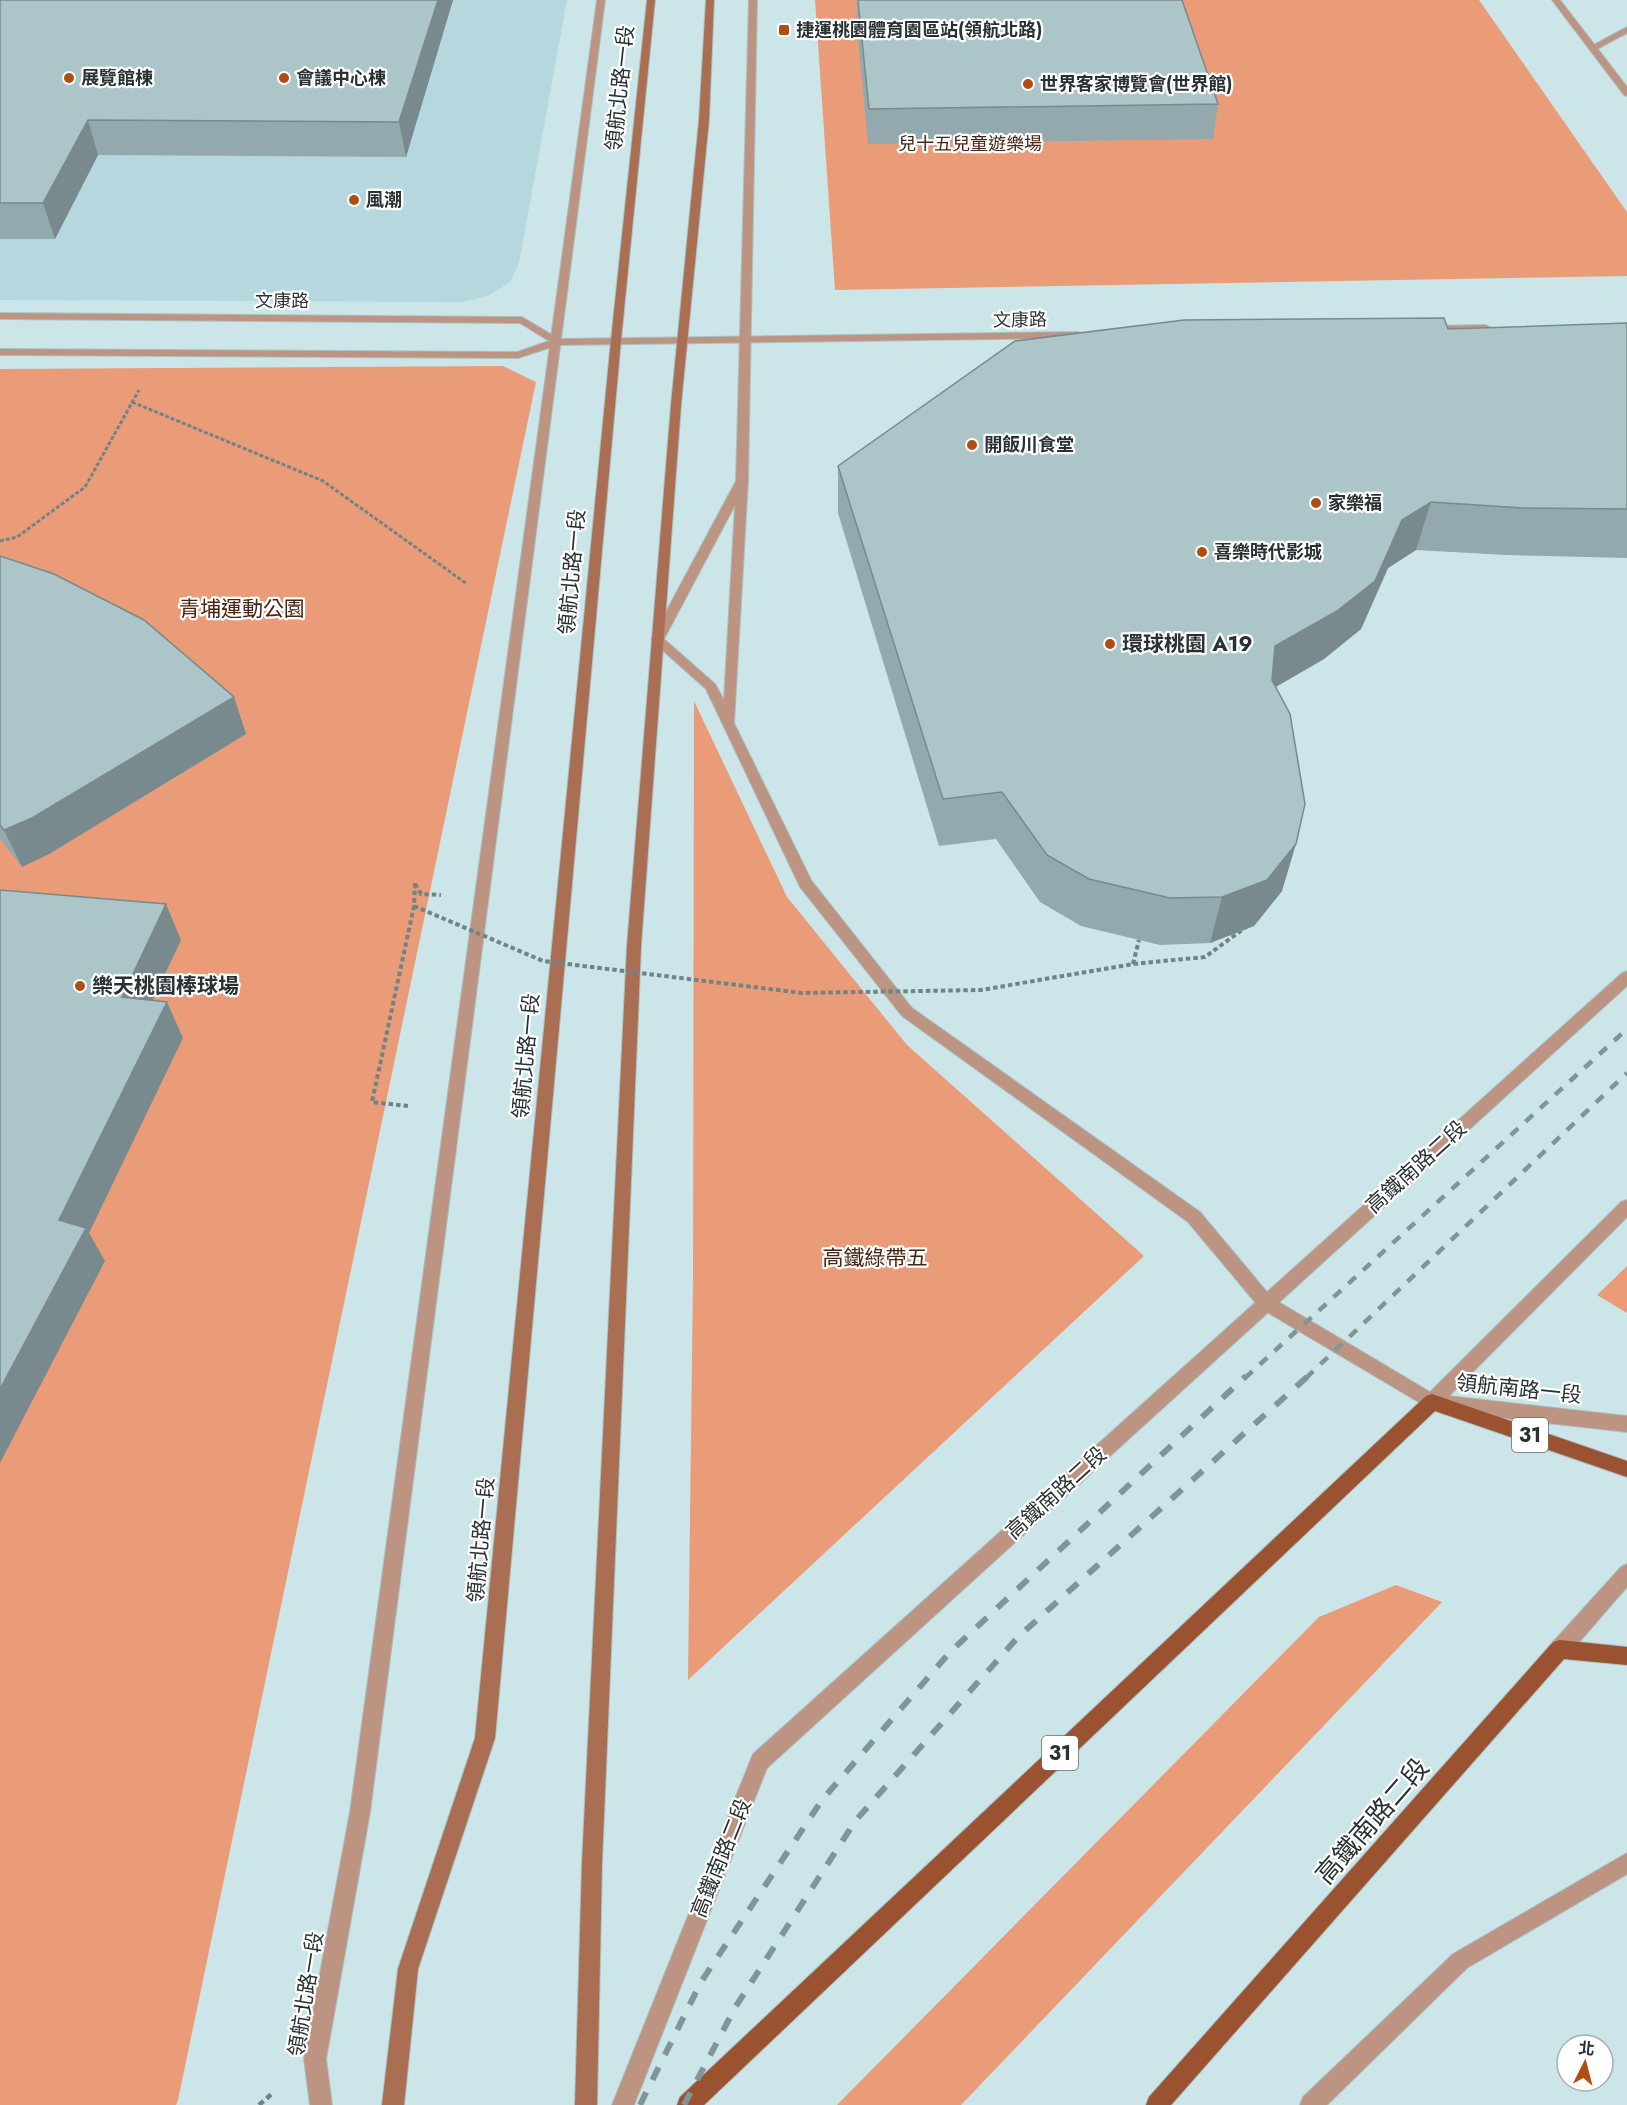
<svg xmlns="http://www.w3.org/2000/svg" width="1627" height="2105" viewBox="0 0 1627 2105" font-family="Jost,'Noto Sans TC',sans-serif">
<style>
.built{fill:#b6d7de}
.green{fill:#ea9c78}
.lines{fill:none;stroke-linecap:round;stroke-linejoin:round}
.minor-casing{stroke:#aac1c5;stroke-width:2}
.tertiary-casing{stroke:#aac1c5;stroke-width:2}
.secondary-casing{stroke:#aac1c5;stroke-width:2}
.primary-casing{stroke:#aac1c5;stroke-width:2}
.path-far2{stroke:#728386;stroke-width:3;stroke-dasharray:4 2;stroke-linecap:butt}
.path-far1{stroke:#728386;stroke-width:4;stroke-dasharray:4.5 3;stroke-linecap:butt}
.path{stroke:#728386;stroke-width:4.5;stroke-dasharray:6 4;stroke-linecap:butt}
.minor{fill:#bd9481;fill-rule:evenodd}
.tertiary{fill:#bd9481;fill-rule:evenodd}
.secondary{fill:#aa6e53;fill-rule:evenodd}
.primary{fill:#9a5230;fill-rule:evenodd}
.rail-far1{stroke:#819497;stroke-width:4.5;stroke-dasharray:10 10;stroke-linecap:butt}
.rail{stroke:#819497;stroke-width:6;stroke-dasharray:14 14;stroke-linecap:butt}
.path-bridge{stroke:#728386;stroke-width:4;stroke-dasharray:4.5 3;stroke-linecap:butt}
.wall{fill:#94a9ad}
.shaded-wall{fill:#788a8d}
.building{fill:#acc5c9;stroke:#788a8d;stroke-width:1.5}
.poi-dot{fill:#b04d14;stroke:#fff;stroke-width:2}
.labels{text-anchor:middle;stroke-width:4.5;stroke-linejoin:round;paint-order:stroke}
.far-poi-label{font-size:18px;font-weight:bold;fill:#283133;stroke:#fff;text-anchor:start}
.far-park-label{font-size:18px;fill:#482412;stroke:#fff}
.far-street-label{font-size:18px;fill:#283133;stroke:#fff}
.shield{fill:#fff;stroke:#686f70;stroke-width:1.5}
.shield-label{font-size:20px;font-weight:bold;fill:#283133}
.street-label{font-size:21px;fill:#283133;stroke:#fff}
.park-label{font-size:21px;fill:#482412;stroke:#fff}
.poi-label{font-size:21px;font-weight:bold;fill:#283133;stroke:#fff;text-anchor:start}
.near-street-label{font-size:26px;fill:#283133;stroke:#fff}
</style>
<rect width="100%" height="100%" fill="#cbe5e9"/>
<path class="built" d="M 0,0 L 567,0 L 519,263 L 510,282 L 488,296 L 462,302 L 0,300 Z"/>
<path class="green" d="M 815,0 L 1479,0 L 1627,212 L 1627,276 L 835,290 Z
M 503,366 L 536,382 L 178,2100 L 176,2105 L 0,2105 L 0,369 Z
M 694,701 L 787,897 L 907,1045 L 1144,1256 L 688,1680 L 693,1279 Z
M 1627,1266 L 1627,1313 L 1597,1295 Z
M 1396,1585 L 1442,1602 L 961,2105 L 837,2105 L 1319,1617 Z"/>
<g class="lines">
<defs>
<path id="minor" d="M 1627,27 L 1627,33 L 1597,49 L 1590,47 Z
M 0,313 L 522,317 L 559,339 L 1078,332 L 1083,335 L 1078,338 L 558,345 L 518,358 L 0,355 L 0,349 L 517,352 L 549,341 L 520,323 L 0,319 Z
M 1486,325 L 1491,328 L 1490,330 L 1429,332 L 1424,329 L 1429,326 Z
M 1627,971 L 1627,986 L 767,1768 L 634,2105 L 612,2105 L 753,1754 L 1622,973 Z"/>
<path id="tertiary" d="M 597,0 L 605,0 L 370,1812 L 326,2059 L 332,2105 L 310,2105 L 304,2059 L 350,1812 Z
M 749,0 L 757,0 L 748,481 L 734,723 L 811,880 L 912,1008 L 1200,1212 L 1272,1298 L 1430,1392 L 1621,1202 L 1627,1200 L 1627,1217 L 1449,1396 L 1627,1416 L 1627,1432 L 1432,1410 L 1260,1308 L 1188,1222 L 902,1016 L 800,887 L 706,689 L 651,640 L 736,481 ZM 735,505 L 724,700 L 715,684 L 664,639 Z
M 1552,0 L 1560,0 L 1627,87 L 1627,96 L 1624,95 Z
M 1627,1564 L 1627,1587 L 1567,1656 L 1560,1658 L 1553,1656 L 1551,1649 L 1553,1642 L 1621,1567 Z
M 1627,1853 L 1627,1874 L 1467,1968 L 1327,2105 L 1300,2105 L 1303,2097 L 1453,1954 Z"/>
<path id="secondary" d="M 647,0 L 655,0 L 621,340 L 495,1738 L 418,1969 L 404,2105 L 382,2105 L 398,1969 L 475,1738 L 611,340 Z
M 706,0 L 714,0 L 709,120 L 681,405 L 641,946 L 602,1863 L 597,2105 L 575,2105 L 582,1863 L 627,946 L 671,405 L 699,120 Z"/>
<path id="primary" d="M 1432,1394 L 1627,1461 L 1627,1477 L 1435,1411 L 704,2105 L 677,2105 L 680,2097 L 1426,1396 Z
M 1560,1640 L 1627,1647 L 1627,1665 L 1564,1659 L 1171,2105 L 1146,2105 L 1149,2097 L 1553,1642 Z"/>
</defs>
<use href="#minor" class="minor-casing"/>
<use href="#tertiary" class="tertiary-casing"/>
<use href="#secondary" class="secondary-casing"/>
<use href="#primary" class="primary-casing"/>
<path class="path-far2" d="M 132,402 L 323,481 L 467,584
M 0,541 L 17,537 L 85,487 L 139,390"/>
<path class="path-far1" d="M 415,884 L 421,894 L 441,895
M 1133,964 L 1139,940
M 408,1106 L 372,1102 L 414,906 L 415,883"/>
<path class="path" d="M 259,2105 L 274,2092"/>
<use href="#minor" class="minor"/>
<use href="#tertiary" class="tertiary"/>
<use href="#secondary" class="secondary"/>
<use href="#primary" class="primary"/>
<path class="rail-far1" d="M 1245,1378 L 1627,1029
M 1306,1378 L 1627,1073"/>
<path class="rail" d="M 640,2105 L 701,1982 L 822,1800 L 950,1652 L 1246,1376
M 684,2105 L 736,2006 L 856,1820 L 1018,1637 L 1308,1376"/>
<path class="path-bridge" d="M 414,906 L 543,961 L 802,993 L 981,990 L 1133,964 L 1205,957 L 1246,927"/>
</g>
<path class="wall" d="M 0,0 L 453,0 L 406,157 L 98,155 L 55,239 L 0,239 Z
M 857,0 L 1182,0 L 1218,104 L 1213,139 L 868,144 L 857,29 Z
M 1627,323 L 1627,558 L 1506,555 L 1416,550 L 1388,568 L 1361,629 L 1324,659 L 1276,687 L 1282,891 L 1254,926 L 1210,943 L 1160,945 L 1081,926 L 1040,902 L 996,839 L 939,846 L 838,513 L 838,466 L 1448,329 Z
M 0,556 L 234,697 L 246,734 L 49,854 L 22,867 L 0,839 Z"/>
<path class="shaded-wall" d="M 438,0 L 453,0 L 406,157 L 399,122 Z
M 88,120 L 98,155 L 55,239 L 43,203 Z
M 1431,502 L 1416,550 L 1388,568 L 1361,629 L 1324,659 L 1263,694 L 1275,646 L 1402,520 Z
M 234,697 L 246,734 L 49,854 L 22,867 L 4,830 Z
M 1296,844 L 1282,891 L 1254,926 L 1210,943 L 1222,897 Z
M 166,904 L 181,940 L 138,1032 L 122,997 Z
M 167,1002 L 183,1038 L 89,1233 L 105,1261 L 0,1463 L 0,1389 L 59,1220 Z"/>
<path class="building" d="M 0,0 L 438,0 L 399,122 L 88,120 L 43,203 L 0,203 Z
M 858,0 L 1182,0 L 1218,104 L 869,109 Z
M 1444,318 L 1448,329 L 1627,323 L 1627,509 L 1523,508 L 1431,502 L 1402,520 L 1375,581 L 1337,611 L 1275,646 L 1272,680 L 1290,714 L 1305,804 L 1296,844 L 1267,880 L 1222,897 L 1170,898 L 1089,879 L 1047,855 L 1002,792 L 943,799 L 838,466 L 1015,341 L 1184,320 Z
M 0,556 L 54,574 L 144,620 L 234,697 L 32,818 L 4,830 L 0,825 Z
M 0,890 L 166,904 L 122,997 L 167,1002 L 59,1220 L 86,1228 L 0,1389 Z"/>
<g class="poi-dot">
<rect x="778" y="24" width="12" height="12" rx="3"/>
<circle cx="69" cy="78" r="6"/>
<circle cx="284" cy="78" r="6"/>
<circle cx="1028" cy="84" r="6"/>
<circle cx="354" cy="200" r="6"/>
<circle cx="972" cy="445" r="6"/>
<circle cx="1316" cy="503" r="6"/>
<circle cx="1202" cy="552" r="6"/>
<circle cx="1110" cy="644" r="6"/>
<circle cx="80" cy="986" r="6"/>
</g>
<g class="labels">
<g class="far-poi-label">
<text x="796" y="36">捷運桃園體育園區站(領航北路)</text>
<text x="81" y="84">展覽館棟</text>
<text x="296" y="84">會議中心棟</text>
<text x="1040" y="90">世界客家博覽會(世界館)</text>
<text x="366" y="206">風潮</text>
<text x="984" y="451">開飯川食堂</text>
<text x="1328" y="509">家樂福</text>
<text x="1214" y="558">喜樂時代影城</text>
</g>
<g class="far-park-label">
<text x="970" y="150">兒十五兒童遊樂場</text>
</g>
<g class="far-street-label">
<text x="282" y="307">文康路</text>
<text transform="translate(1020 320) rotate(-1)" y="6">文康路</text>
</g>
<g class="shield">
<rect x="1512" y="1418" width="36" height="34" rx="4.5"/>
<rect x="1042" y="1736" width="36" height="34" rx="4.5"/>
</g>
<g class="shield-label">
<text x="1530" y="1442">31</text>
<text x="1060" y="1760">31</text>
</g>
<g class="street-label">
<text transform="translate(620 88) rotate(-84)" y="7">領航北路一段</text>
<text transform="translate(572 572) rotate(-85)" y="7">領航北路一段</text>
<text transform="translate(526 1056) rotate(-85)" y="7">領航北路一段</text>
<text transform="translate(1416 1167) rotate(-42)" y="7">高鐵南路二段</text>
<text transform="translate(1519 1389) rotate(6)" y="7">領航南路一段</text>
<text transform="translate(1056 1493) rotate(-42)" y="7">高鐵南路二段</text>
<text transform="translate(481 1540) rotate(-85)" y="7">領航北路一段</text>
<text transform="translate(721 1858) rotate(-68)" y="7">高鐵南路二段</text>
<text transform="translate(306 1994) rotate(-81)" y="7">領航北路一段</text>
</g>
<g class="park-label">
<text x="242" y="616">青埔運動公園</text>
<text x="875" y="1265">高鐵綠帶五</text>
</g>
<g class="poi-label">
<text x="1122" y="651">環球桃園 A19</text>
<text x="92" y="993">樂天桃園棒球場</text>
</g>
<g class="near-street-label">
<text transform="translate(1372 1821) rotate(-49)" y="9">高鐵南路二段</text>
</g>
</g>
<g transform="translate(1585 2063) rotate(6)"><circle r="28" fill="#ffffff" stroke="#a9adad" stroke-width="1.5"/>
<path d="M0-4.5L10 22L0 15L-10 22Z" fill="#b04d14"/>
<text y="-9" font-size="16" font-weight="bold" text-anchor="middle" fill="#283133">北</text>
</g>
</svg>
